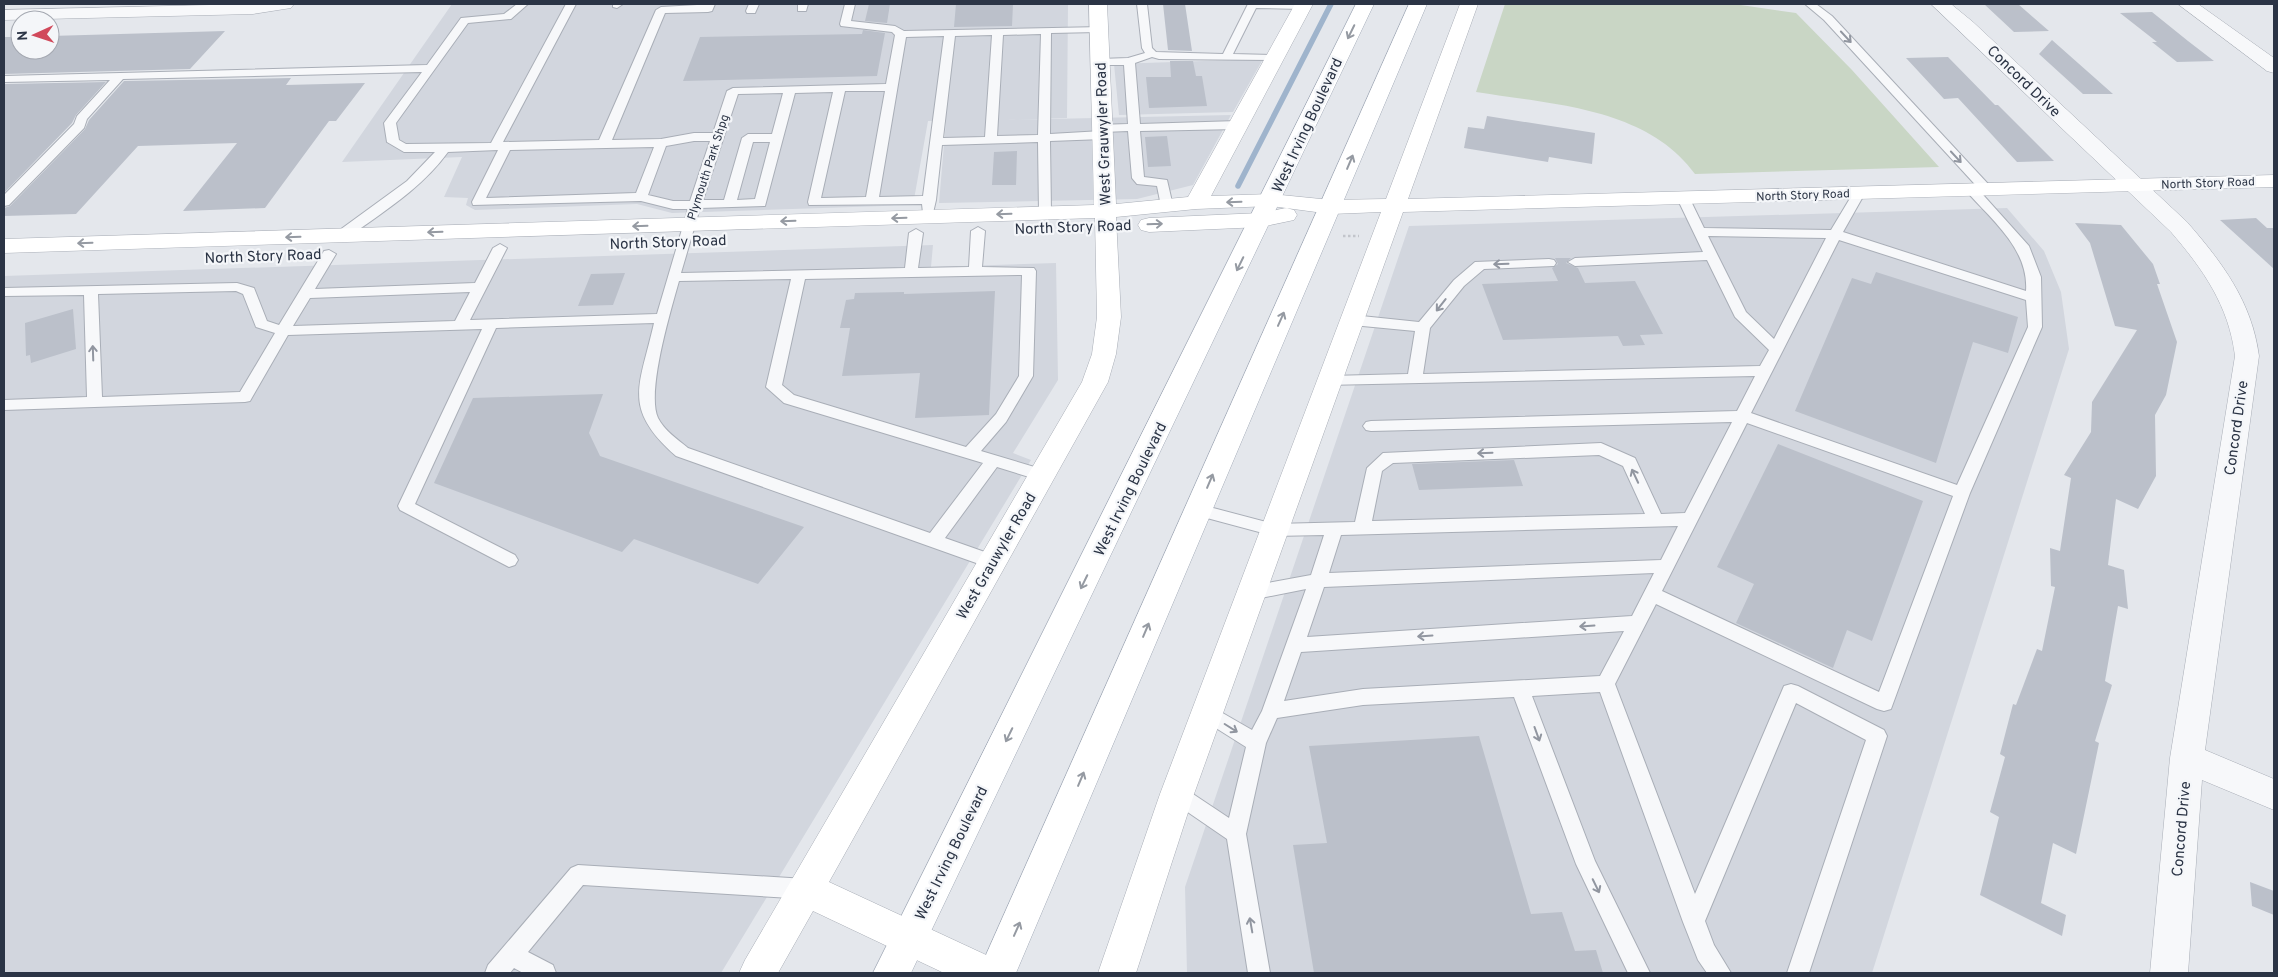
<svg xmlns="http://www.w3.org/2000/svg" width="2278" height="977" viewBox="0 0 2278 977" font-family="Overpass,sans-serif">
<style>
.built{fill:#d2d6de}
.green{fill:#c9d6c5}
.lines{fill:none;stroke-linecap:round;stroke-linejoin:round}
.stream{stroke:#9fb4cc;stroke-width:5.5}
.building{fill:#bbc0ca}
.lane-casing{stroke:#a9aeb7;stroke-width:2}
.street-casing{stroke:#a9aeb7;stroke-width:1}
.secondary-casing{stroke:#a9aeb7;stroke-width:1}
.primary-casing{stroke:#a3abb8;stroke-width:1}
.path{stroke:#c2c5cb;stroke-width:2.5;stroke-dasharray:2.5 2.5;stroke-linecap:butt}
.lane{fill:#f7f8fa;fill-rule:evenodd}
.street{fill:#f7f8fa;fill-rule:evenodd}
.secondary{fill:#fff;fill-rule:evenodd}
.primary{fill:#fff;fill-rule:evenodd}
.oneway{stroke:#959aa2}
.oneway2{stroke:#9196a0}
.labels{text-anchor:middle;stroke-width:4.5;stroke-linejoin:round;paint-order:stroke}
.far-street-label{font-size:12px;fill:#2b3445;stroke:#f4f6f9}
.street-label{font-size:15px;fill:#2b3445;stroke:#f4f6f9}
</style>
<rect width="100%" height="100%" fill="#e4e7ec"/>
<path class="built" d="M 452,4 L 1068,4 L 1067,118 L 1006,120 L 1231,115 L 1193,185 L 1137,199 L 939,203 L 946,121 L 928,121 L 913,205 L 672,213 L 637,204 L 475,210 L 466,205 L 468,198 L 444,197 L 462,157 L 342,162 Z
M 1263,59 L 1233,112 L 1119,115 L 1114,64 Z
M 2007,208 L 2044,251 L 2061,292 L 2069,349 L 1872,973 L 1187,973 L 1185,887 L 1409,226 Z
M 933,245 L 931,267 L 1056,263 L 1058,380 L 1013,453 L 1031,460 L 721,973 L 4,973 L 4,276 Z"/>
<path class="green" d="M 1505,4 L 1734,4 L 1796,13 L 1852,70 L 1939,167 L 1695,174 C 1647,107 1550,104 1476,92 Z"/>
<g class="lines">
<path class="stream" d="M 1238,186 L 1331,4"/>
</g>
<path class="building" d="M 869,4 L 890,4 L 887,23 L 865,21 Z
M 956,4 L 1013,4 L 1012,26 L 954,27 Z
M 1163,4 L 1185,4 L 1192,51 L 1168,50 Z
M 1984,4 L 2018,4 L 2049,31 L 2014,32 Z
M 2152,12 L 2188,41 L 2214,61 L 2177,62 L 2152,42 L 2157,42 L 2120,13 Z
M 863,30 L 885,33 L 877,76 L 683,81 L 700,37 L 862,34 Z
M 225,31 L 190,69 L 4,74 L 4,37 L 20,37 L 20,50 L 50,50 L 50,36 Z
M 2052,40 L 2113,94 L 2083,94 L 2039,54 Z
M 1948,57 L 1995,105 L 1998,105 L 2054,161 L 2017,162 L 1958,98 L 1944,99 L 1906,58 Z
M 1170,61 L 1193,61 L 1196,76 L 1202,76 L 1207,106 L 1149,108 L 1146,77 L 1171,77 Z
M 291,78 L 286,85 L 365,83 L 336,121 L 329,121 L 265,208 L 183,211 L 237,143 L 138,146 L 76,214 L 4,216 L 4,208 L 10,206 L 85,129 L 89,120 L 124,81 Z
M 106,82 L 76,115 L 72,123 L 4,193 L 4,84 Z
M 1487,116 L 1595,133 L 1592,164 L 1549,157 L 1548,162 L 1464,148 L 1468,127 L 1484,129 Z
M 1167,136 L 1171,166 L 1148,167 L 1145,137 Z
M 1017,151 L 1016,185 L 992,185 L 994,152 Z
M 2256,218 L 2267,228 L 2274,228 L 2274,269 L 2220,220 Z
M 2075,223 L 2121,225 L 2153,264 L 2160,284 L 2157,284 L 2177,342 L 2166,395 L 2155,415 L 2156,476 L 2138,509 L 2116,499 L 2108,565 L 2124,570 L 2128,609 L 2118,606 L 2105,681 L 2112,685 L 2095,741 L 2099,743 L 2076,854 L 2053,843 L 2041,903 L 2066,915 L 2062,936 L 1980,895 L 1999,817 L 1990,812 L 2005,757 L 2000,754 L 2013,704 L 2016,705 L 2037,649 L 2042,651 L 2055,587 L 2051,586 L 2050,548 L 2060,551 L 2071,478 L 2064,475 L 2091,432 L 2092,402 L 2137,330 L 2115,326 L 2090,243 Z
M 1555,258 L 1571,258 L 1566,263 L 1578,268 L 1585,283 L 1635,281 L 1663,334 L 1640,335 L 1645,345 L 1623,346 L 1618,336 L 1503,340 L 1482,284 L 1558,281 L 1552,268 L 1558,264 Z
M 1876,272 L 2018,317 L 2008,353 L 1973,342 L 1936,463 L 1795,411 L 1852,278 L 1871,284 Z
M 625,273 L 613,305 L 578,306 L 591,274 Z
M 995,291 L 989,415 L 915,418 L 920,373 L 842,376 L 850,328 L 840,328 L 846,300 L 854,299 L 855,293 L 904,292 L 904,294 Z
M 73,309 L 76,349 L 31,363 L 30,355 L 26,356 L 25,323 Z
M 603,394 L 589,433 L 600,456 L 804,527 L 758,584 L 634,539 L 622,552 L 434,483 L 473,398 Z
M 1778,444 L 1923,501 L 1872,641 L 1847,630 L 1833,668 L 1736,623 L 1754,584 L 1717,567 Z
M 1514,460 L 1523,486 L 1419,490 L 1412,464 Z
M 1479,736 L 1531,914 L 1562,912 L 1575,951 L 1596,950 L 1603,973 L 1314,973 L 1293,845 L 1327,843 L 1309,746 Z
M 2250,882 L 2274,891 L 2274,915 L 2252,906 Z"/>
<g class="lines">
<defs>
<path id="lane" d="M 517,4 L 528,4 L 511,19 L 468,23 L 396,123 L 399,140 L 406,144 L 491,143 L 566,4 L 576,4 L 503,142 L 599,140 L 656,10 L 661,7 L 715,4 L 712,11 L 708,12 L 665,13 L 612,140 L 661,139 L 694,133 L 713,133 L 727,91 L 733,88 L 886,84 L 895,35 L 892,32 L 841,26 L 840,24 L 845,4 L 855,4 L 851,21 L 895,26 L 904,31 L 1102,27 L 1102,31 L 1098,32 L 1051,33 L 1050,134 L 1102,131 L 1096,128 L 1098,125 L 1128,124 L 1124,65 L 1100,65 L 1094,62 L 1100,59 L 1128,58 L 1145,53 L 1142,48 L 1137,4 L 1147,4 L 1152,48 L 1156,52 L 1223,54 L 1248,4 L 1306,4 L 1307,6 L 1302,9 L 1256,8 L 1233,54 L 1275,55 L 1281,58 L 1279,60 L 1159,59 L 1152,57 L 1135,63 L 1140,124 L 1238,121 L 1244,125 L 1238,129 L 1140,131 L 1144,177 L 1167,180 L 1173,206 L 1172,209 L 1167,210 L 1161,206 L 1157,186 L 1137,184 L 1132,178 L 1128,131 L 1103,132 L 1109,135 L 1103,139 L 1050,141 L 1051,213 L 1045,217 L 1039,213 L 1038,142 L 942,145 L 936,200 L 933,213 L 923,213 L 922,204 L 809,205 L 808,202 L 833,92 L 795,93 L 765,206 L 700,208 L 681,273 L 905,268 L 909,233 L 916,229 L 923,233 L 918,268 L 969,267 L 971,231 L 978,227 L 985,231 L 982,267 L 1034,268 L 1036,271 L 1033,376 L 1006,422 L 981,451 L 1048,471 L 1050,475 L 1048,479 L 1042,481 L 997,467 L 945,538 L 999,557 L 1002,562 L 999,567 L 993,569 L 676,456 C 621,408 640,386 654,323 L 496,328 L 415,504 L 515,555 L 518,560 L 515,565 L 509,567 L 400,510 L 398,506 L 482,329 L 288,335 L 250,401 L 245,402 L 4,410 L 4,400 L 87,397 L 84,295 L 4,296 L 4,288 L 237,283 L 254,288 L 267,321 L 279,325 L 324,251 L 329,250 L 336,254 L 315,289 L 475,283 L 493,248 L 500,244 L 507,248 L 470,320 L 657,314 L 688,209 L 673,209 L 641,201 L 473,205 L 472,202 L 498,150 L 448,152 C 422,188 383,212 347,238 L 337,238 L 335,235 L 337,232 L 407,181 L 435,152 L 404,152 L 387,142 L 384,123 L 422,72 L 123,79 L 87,119 L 84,128 L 9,205 L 4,206 L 4,195 L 74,124 L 77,116 L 110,80 L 4,82 L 4,76 L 427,65 L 461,18 L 504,14 ZM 1041,34 L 1038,135 L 997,136 L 1003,35 ZM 992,35 L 985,137 L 943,138 L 955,36 ZM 944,36 L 923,196 L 879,197 L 906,37 ZM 845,91 L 885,91 L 866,197 L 821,198 ZM 783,93 L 772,134 L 748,134 L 742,138 L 724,200 L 703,200 L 738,94 ZM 694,141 L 710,141 L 690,201 L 673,201 L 648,195 L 666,146 ZM 753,142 L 770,142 L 755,199 L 737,200 ZM 654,147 L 636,193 L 486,198 L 510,150 ZM 1022,275 L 1019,376 L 996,414 L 966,447 L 794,395 L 782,385 L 805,279 ZM 791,279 L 766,387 L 784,403 L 983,463 L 930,533 L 688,448 C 677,439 664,430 658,418 C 646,392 671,310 679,281 ZM 236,291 L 243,294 L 256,327 L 275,333 L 240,392 L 102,397 L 98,294 ZM 470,292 L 455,321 L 293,326 L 310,298 Z
M 613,4 L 623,4 L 617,8 L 613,7 Z
M 749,4 L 759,4 L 755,13 L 747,13 L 746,11 Z
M 798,4 L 808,4 L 806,11 L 798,11 Z
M 1805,4 L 1816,4 L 1832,16 L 1990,186 L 1992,189 L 1990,192 L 1982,192 L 1824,20 Z
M 1972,186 L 1976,187 L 2029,246 L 2041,277 L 2042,327 L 1970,493 L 1891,709 L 1884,711 L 1877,709 L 1656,604 L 1615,684 L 1695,894 L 1784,686 L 1791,684 L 1798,686 L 1884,730 L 1887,736 L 1809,973 L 1787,973 L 1866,740 L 1796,703 L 1705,921 L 1714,945 L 1731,973 L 1707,973 L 1698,960 L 1683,922 L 1600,692 L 1532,696 L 1595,861 L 1650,973 L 1628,973 L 1576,864 L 1514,697 L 1363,705 L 1277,718 L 1266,743 L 1246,834 L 1270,973 L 1248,973 L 1227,839 L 1170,800 L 1167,794 L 1170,788 L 1177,785 L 1184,788 L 1229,818 L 1246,747 L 1200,718 L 1198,712 L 1200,706 L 1207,704 L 1252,730 L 1262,711 L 1306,589 L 1251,600 L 1245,598 L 1242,593 L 1245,588 L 1251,586 L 1311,575 L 1324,535 L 1274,536 L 1192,514 L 1190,510 L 1192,506 L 1198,504 L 1274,524 L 1355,522 L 1367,468 L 1383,453 L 1601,443 L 1635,458 L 1661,514 L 1685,513 L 1732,422 L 1371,431 L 1366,430 L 1363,426 L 1366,422 L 1371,421 L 1737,411 L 1755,376 L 1325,385 L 1323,381 L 1325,377 L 1330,376 L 1408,374 L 1415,331 L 1352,325 L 1345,320 L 1347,317 L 1352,315 L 1419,322 L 1454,280 L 1475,262 L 1549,259 L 1554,260 L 1556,263 L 1554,266 L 1484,269 L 1464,286 L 1430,328 L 1423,374 L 1760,366 L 1769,350 L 1735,317 L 1707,260 L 1575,266 L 1568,262 L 1575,258 L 1703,252 L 1677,198 L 1678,195 L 1688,195 L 1704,228 L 1831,230 L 1855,190 L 1859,189 L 1865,193 L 1843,232 L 2026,291 C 2029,250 1993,221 1968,193 L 1966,190 L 1968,187 ZM 1708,236 L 1826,238 L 1774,339 L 1746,312 ZM 1839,240 L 2026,300 L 2028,327 L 1957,485 L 1751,413 ZM 1747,423 L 1953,496 L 1879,692 L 1662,591 ZM 1599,455 L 1623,466 L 1645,514 L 1372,521 L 1382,471 L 1393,463 ZM 1678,526 L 1661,560 L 1329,573 L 1341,535 ZM 1654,573 L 1632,616 L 1307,637 L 1324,587 ZM 1624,631 L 1600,676 L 1363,689 L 1284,701 L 1301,652 Z
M 578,865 L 806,879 L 813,882 L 817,889 L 813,896 L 806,899 L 583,885 L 528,952 L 553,965 L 556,973 L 523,973 L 514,968 L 510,973 L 485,973 L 488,965 L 571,868 Z"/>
<path id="street" d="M 251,4 L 294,4 L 291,8 L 253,14 L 4,20 L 4,10 Z
M 1931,4 L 1951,4 L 1973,22 L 2187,222 C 2222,262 2252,302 2259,356 L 2205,750 L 2274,779 L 2274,810 L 2202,780 L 2188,973 L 2150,973 L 2170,758 L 2235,356 C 2229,306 2203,269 2171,232 Z
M 2178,4 L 2198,4 L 2274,58 L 2274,73 L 2267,71 Z"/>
<path id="secondary" d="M 1089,4 L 1107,4 L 1116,204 L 1188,197 L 1295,4 L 1313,4 L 1211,196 L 1271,194 L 1331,200 L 1386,199 L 1460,4 L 1478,4 L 1408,199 L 2274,175 L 2274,187 L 1403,212 L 1194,794 L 1136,973 L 1098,973 L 1160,794 L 1381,212 L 1331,214 L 1271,206 L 1196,209 L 1116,217 L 1121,317 L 1116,354 L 1108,382 L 829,882 L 997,960 L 1003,973 L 944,973 L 813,911 L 778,973 L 739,973 L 745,960 L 1082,382 L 1092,354 L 1097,317 L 1095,218 L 4,253 L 4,239 L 1094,205 Z
M 1286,208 L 1294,210 L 1297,215 L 1294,220 L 1261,227 L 1149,232 L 1141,230 L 1138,225 L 1141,220 L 1149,218 L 1261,213 Z"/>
<path id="primary" d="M 1356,4 L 1374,4 L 911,973 L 873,973 Z
M 1409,4 L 1427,4 L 1016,973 L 978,973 Z"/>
</defs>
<use href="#lane" class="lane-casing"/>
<use href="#street" class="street-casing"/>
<use href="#secondary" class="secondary-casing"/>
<use href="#primary" class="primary-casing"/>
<path class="path" d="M 1343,236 L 1359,236"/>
<use href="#lane" class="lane"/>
<use href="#street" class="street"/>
<use href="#secondary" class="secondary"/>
<use href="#primary" class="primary"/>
</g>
<defs><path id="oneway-shaft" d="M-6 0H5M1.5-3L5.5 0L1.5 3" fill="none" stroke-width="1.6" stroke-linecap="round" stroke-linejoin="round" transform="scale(1.25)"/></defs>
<g class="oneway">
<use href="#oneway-shaft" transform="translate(1351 32) rotate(116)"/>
<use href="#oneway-shaft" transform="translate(1350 162) rotate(-67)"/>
<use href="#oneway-shaft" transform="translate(1234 202) rotate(178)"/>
<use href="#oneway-shaft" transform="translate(1004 214) rotate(178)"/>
<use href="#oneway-shaft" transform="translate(899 218) rotate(178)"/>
<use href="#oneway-shaft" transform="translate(788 221) rotate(178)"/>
<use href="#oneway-shaft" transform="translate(1155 224) rotate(-2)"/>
<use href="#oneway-shaft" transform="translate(640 226) rotate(178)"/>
<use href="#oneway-shaft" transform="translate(435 232) rotate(178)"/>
<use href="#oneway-shaft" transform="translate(293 237) rotate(178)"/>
<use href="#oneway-shaft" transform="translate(85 243) rotate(178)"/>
<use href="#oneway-shaft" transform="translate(1240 264) rotate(116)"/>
<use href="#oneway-shaft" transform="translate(1281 319) rotate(-66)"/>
<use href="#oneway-shaft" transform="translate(1210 481) rotate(-67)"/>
<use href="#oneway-shaft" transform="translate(1084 582) rotate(116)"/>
<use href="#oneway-shaft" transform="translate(1146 630) rotate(-67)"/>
<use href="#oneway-shaft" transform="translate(1009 735) rotate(116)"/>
<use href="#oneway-shaft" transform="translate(1081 779) rotate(-67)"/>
<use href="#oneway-shaft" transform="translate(1017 929) rotate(-66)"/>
</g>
<g class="oneway2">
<use href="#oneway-shaft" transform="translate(1846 37) rotate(47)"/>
<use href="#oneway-shaft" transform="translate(1956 157) rotate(47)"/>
<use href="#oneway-shaft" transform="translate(1501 264) rotate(178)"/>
<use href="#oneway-shaft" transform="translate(1441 305) rotate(128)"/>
<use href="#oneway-shaft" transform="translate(93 353) rotate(-92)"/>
<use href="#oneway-shaft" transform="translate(1485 453) rotate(178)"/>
<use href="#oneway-shaft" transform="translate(1635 476) rotate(-115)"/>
<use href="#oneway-shaft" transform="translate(1587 626) rotate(176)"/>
<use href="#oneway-shaft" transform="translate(1425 636) rotate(176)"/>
<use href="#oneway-shaft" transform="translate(1231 728) rotate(32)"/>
<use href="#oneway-shaft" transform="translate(1537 734) rotate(70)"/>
<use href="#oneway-shaft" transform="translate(1596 886) rotate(64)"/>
<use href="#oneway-shaft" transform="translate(1251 925) rotate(-100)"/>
</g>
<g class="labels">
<g class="far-street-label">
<text transform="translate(708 167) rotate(-72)" y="4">Plymouth Park Shpg</text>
<text transform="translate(2208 183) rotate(-2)" y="4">North Story Road</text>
<text transform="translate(1803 195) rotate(-2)" y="4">North Story Road</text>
</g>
<g class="street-label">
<text transform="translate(2024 81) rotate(44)" y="5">Concord Drive</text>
<text transform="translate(1307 125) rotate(-65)" y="5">West Irving Boulevard</text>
<text transform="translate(1103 134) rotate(-92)" y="5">West Grauwyler Road</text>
<text transform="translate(1073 227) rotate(-2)" y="5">North Story Road</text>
<text transform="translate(668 242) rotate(-2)" y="5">North Story Road</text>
<text transform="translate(263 256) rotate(-2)" y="5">North Story Road</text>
<text transform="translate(2236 428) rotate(-82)" y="5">Concord Drive</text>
<text transform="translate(1130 489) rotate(-64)" y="5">West Irving Boulevard</text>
<text transform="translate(996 556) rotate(-60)" y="5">West Grauwyler Road</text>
<text transform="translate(2181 829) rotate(-85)" y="5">Concord Drive</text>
<text transform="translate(951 853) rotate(-64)" y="5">West Irving Boulevard</text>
</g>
</g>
<rect width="2278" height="977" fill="none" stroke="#2b3445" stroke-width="10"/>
<g transform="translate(35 35) rotate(267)"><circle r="24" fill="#f4f6f9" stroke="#a4a8b1"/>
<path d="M0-4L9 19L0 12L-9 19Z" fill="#d1495b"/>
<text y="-8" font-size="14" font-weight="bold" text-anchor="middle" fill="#2b3445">N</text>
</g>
</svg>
